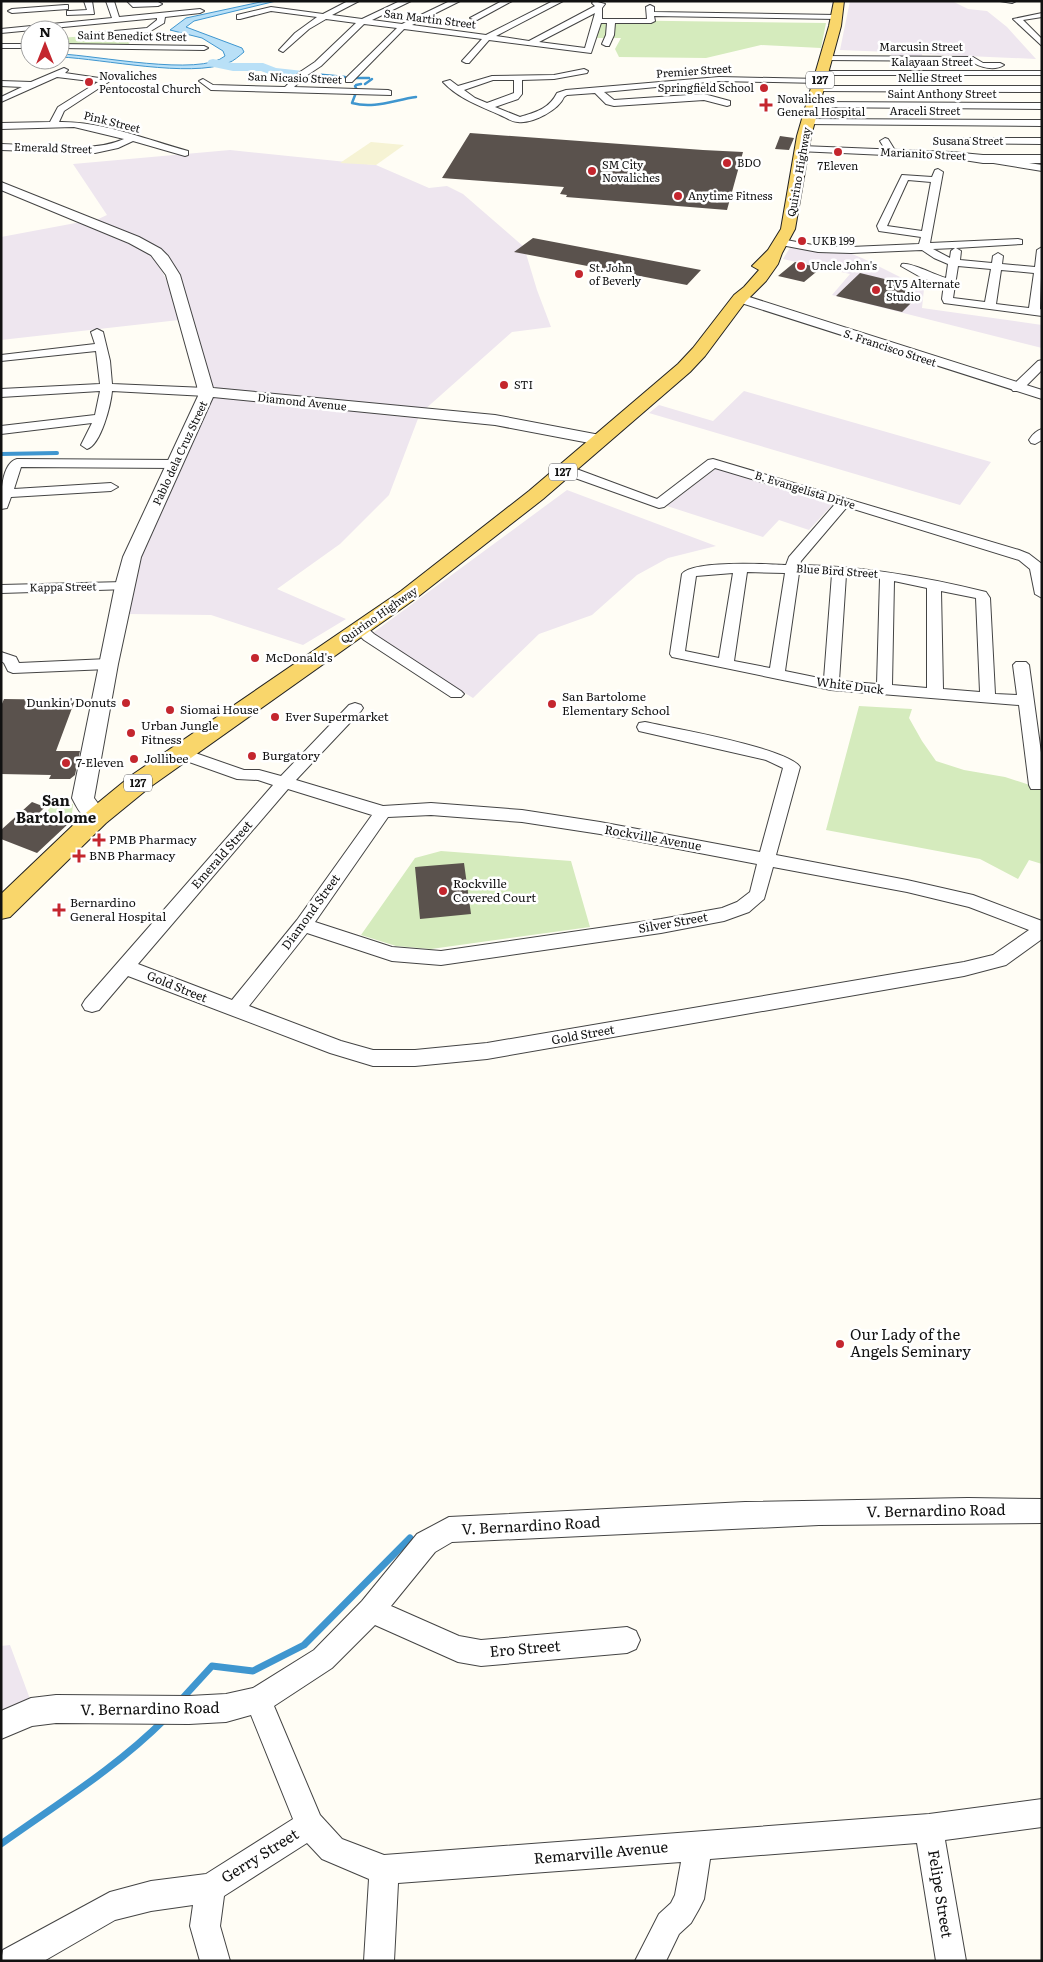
<svg xmlns="http://www.w3.org/2000/svg" width="1043" height="1962" viewBox="0 0 1043 1962" font-family="Literata,serif">
<style>
.industrial{fill:#eee6ef}
.farmland{fill:#f6f3d4}
.green{fill:#d5ebbd}
.water{fill:#b9e0f7;stroke:#3f96cf}
.lines{fill:none;stroke-linecap:round;stroke-linejoin:round}
.stream-far2{stroke:#3f96cf;stroke-width:2.5}
.stream-far1{stroke:#3f96cf;stroke-width:4}
.stream{stroke:#3f96cf;stroke-width:7}
.river{fill:#b9e0f7;fill-rule:evenodd}
.building{fill:#5a524d}
.minor-casing{stroke:#444;stroke-width:2}
.tertiary-casing{stroke:#444;stroke-width:2}
.primary-casing{stroke:#222;stroke-width:2}
.minor{fill:#fff;fill-rule:evenodd}
.tertiary{fill:#fff;fill-rule:evenodd}
.primary{fill:#f9d66b;fill-rule:evenodd}
.poi-dot{fill:#c4262e;stroke:#fff;stroke-width:2}
.labels{text-anchor:middle;stroke-width:5;stroke-linejoin:round;paint-order:stroke}
.far-street-label{font-size:11px;fill:#111;stroke:#fff}
.far-poi-label{font-size:11px;fill:#111;stroke:#fff;text-anchor:start}
.shield{fill:#fff;stroke:#585858;stroke-width:1}
.shield-label{font-size:11px;font-weight:bold;fill:#111}
.poi-label{font-size:12px;fill:#111;stroke:#fff;text-anchor:start}
.street-label{font-size:12px;fill:#111;stroke:#fff}
.quarter-label{font-size:15px;font-weight:bold;fill:#111;stroke:#fff}
.near-poi-label{font-size:15px;fill:#111;stroke:#fff;text-anchor:start}
.near-street-label{font-size:15px;fill:#111;stroke:#fff}
</style>
<rect width="100%" height="100%" fill="#fffdf5"/>
<path class="industrial" d="M 850,1 L 952,1 L 968,9 L 987,11 L 1007,27 L 1036,59 L 922,54 L 923,58 L 892,58 L 890,52 L 840,50 Z
M 230,150 L 376,165 L 429,188 L 447,186 L 463,194 L 524,247 L 537,290 L 551,327 L 512,332 L 423,411 L 210,392 L 166,258 L 94,221 L 107,215 L 73,164 Z
M 81,222 L 115,235 L 152,254 L 165,277 L 172,294 L 179,320 L 1,340 L 1,237 Z
M 791,246 L 847,252 L 862,258 L 924,289 L 922,308 L 1042,325 L 1042,348 L 832,295 L 850,274 L 783,259 Z
M 744,391 L 991,462 L 960,505 L 649,413 L 659,405 L 713,421 Z
M 210,396 L 419,416 L 389,495 L 340,544 L 277,589 L 346,619 L 303,645 L 211,615 L 128,614 L 140,560 Z
M 718,467 L 835,502 L 809,530 L 779,520 L 763,537 L 667,506 Z
M 567,490 L 716,546 L 668,558 L 637,575 L 592,615 L 539,634 L 473,698 L 370,635 Z
M 10,1645 L 30,1699 L 1,1715 L 1,1646 Z"/>
<path class="farmland" d="M 371,142 L 404,145 L 376,165 L 340,163 Z"/>
<path class="green" d="M 598,20 L 826,23 L 821,48 L 761,45 L 706,58 L 619,57 L 615,49 L 621,38 L 595,38 Z
M 138,32 L 127,46 L 60,45 L 60,38 Z
M 859,706 L 912,709 L 909,718 L 922,741 L 936,761 L 964,770 L 1005,777 L 1042,789 L 1042,864 L 1029,860 L 1018,879 L 980,859 L 826,830 Z
M 56,803 L 73,804 L 71,824 L 44,814 L 50,808 L 39,804 Z
M 441,851 L 571,861 L 590,927 L 431,949 L 396,946 L 361,935 L 415,858 Z"/>
<path class="water" d="M 265,1 L 276,1 L 194,21 L 186,27 L 242,48 L 244,52 C 239,56 234,61 228,63 C 189,78 104,59 60,57 L 60,54 C 95,55 200,77 225,56 L 223,51 L 202,38 L 170,30 L 186,18 Z"/>
<g class="lines">
<path class="stream-far2" d="M 313,74 L 345,77
M 355,78 L 369,78
M 365,84 L 372,79
M 356,85 L 361,84
M 355,86 L 357,90 L 352,103 C 374,109 394,100 416,97"/>
<path class="stream-far1" d="M 1,454 L 57,453"/>
<path class="stream" d="M 180,1701 L 212,1666 L 253,1671 L 304,1645 L 410,1538
M 1,1844 C 57,1804 116,1768 165,1719"/>
<path class="river" d="M 213,59 L 233,63 L 263,63 L 276,68 L 303,71 L 305,74 L 299,78 L 274,76 L 261,71 L 233,71 L 209,66 L 207,63 L 209,60 Z"/>
</g>
<path class="building" d="M 470,133 L 703,150 L 743,152 L 727,210 L 566,197 L 567,195 L 560,194 L 564,187 L 442,178 Z
M 780,136 L 794,138 L 789,150 L 775,149 Z
M 533,238 L 701,270 L 687,285 L 514,252 Z
M 795,262 L 821,268 L 804,282 L 778,276 Z
M 860,273 L 905,284 L 916,298 L 902,312 L 836,296 Z
M 4,699 L 75,700 L 56,751 L 80,751 L 75,775 L 70,779 L 49,779 L 51,775 L 1,774 L 1,706 Z
M 32,802 L 45,807 L 39,813 L 68,824 L 37,853 L 1,839 L 1,830 Z
M 464,863 L 471,914 L 420,919 L 415,867 Z"/>
<g class="lines">
<defs>
<path id="minor" d="M 84,1 L 92,1 L 94,14 L 67,15 L 67,11 L 70,11 L 87,10 Z
M 106,1 L 114,1 L 119,17 L 200,9 L 204,11 L 200,13 L 165,17 L 164,23 L 149,32 L 82,38 L 78,36 L 82,34 L 147,28 L 157,20 L 157,18 L 1,33 L 1,29 L 112,18 Z
M 127,1 L 158,2 L 162,4 L 158,6 L 133,7 Z
M 348,1 L 359,1 L 332,15 L 362,19 L 400,1 L 411,1 L 372,20 L 402,24 L 450,1 L 460,1 L 412,25 L 486,35 L 553,1 L 563,1 L 496,36 L 529,41 L 595,6 L 592,3 L 594,1 L 605,4 L 602,8 L 602,19 L 647,19 L 646,7 L 650,5 L 654,7 L 654,12 L 836,15 L 840,17 L 836,19 L 654,16 L 655,21 L 651,23 L 615,23 L 614,35 L 609,46 L 606,46 L 602,44 L 606,35 L 607,23 L 601,23 L 591,53 L 489,40 L 469,63 L 466,63 L 462,61 L 482,39 L 404,29 L 352,82 L 346,82 L 346,78 L 397,28 L 364,24 L 321,66 L 306,76 L 294,87 L 388,90 L 391,91 L 391,95 L 211,90 L 199,81 L 203,79 L 213,85 L 285,87 L 300,72 L 315,62 L 356,23 L 326,19 L 309,29 L 283,52 L 279,50 L 295,33 L 317,17 L 271,11 L 240,19 L 237,19 L 237,15 L 271,7 L 323,14 ZM 595,13 L 585,48 L 539,42 Z
M 502,1 L 512,1 L 477,20 L 470,18 Z
M 1000,1 L 1016,1 L 1012,3 Z
M 65,5 L 68,5 L 68,9 L 12,13 L 8,11 L 12,9 Z
M 1042,13 L 1042,17 L 1023,20 L 1042,39 L 1042,46 L 1013,19 Z
M 1,44 L 30,44 L 30,48 L 1,48 Z
M 60,44 L 204,46 L 208,48 L 204,50 L 60,48 Z
M 823,56 L 973,57 L 983,63 L 1000,63 L 1004,65 C 995,71 980,68 971,61 L 826,60 L 822,58 Z
M 64,68 L 68,70 L 65,73 L 106,79 L 110,81 L 64,111 L 59,122 C 101,121 148,140 188,151 L 188,155 L 185,156 L 133,141 L 118,148 L 95,153 L 1,150 L 1,144 C 38,145 90,154 124,139 L 74,127 L 1,129 L 1,123 L 50,122 L 58,107 L 98,82 L 57,77 L 1,102 L 1,97 L 22,87 L 1,86 L 1,81 L 31,82 Z
M 584,69 L 588,71 L 587,73 L 554,79 L 522,80 L 522,94 L 518,99 L 495,107 L 520,117 C 536,112 549,109 557,93 L 566,90 L 719,77 L 820,79 L 824,81 L 820,83 L 719,81 L 604,92 L 614,100 L 704,94 L 730,101 L 730,105 L 727,106 L 704,100 L 614,106 L 606,104 L 595,93 L 567,95 L 564,97 C 559,110 532,124 518,122 C 512,122 505,117 500,115 C 480,106 459,99 443,82 L 450,80 L 458,86 L 492,76 L 554,75 ZM 493,80 L 514,80 L 514,93 L 487,103 L 475,98 L 464,90 Z
M 820,71 L 1042,71 L 1042,75 L 823,75 L 819,73 Z
M 818,86 L 1042,86 L 1042,92 L 815,91 L 815,87 Z
M 812,102 L 1042,103 L 1042,109 L 809,107 L 809,103 Z
M 808,119 L 1042,120 L 1042,126 L 805,124 L 805,120 Z
M 885,138 L 888,139 L 896,152 L 894,154 L 891,155 L 888,154 L 880,141 Z
M 984,156 L 1042,165 L 1042,171 L 981,161 L 981,157 Z
M 938,169 L 943,172 L 930,243 L 1018,239 L 1022,240 L 1022,244 L 956,248 L 961,251 L 960,260 L 992,263 L 993,256 L 998,253 L 1003,256 L 1002,264 L 1035,267 L 1037,250 L 1042,247 L 1040,309 L 1042,310 L 1042,316 L 944,303 L 942,299 L 944,284 L 924,279 L 901,266 L 902,264 C 910,262 935,275 946,278 L 948,264 L 934,258 L 922,250 L 851,253 L 818,252 L 781,245 L 776,242 L 781,239 L 818,246 L 851,247 L 919,244 L 921,237 L 879,231 L 877,226 L 902,175 L 932,177 L 935,170 ZM 908,180 L 931,182 L 922,231 L 887,226 ZM 955,248 L 951,251 L 950,258 L 933,249 ZM 958,266 L 991,269 L 985,302 L 953,298 ZM 1001,270 L 1034,273 L 1029,308 L 996,304 Z
M 97,329 L 103,332 L 110,361 L 112,384 L 206,388 L 212,392 L 206,396 L 112,391 C 111,404 101,445 87,449 L 81,445 L 92,423 L 1,434 L 1,426 L 95,415 L 100,391 L 1,397 L 1,389 L 100,384 L 96,351 L 1,361 L 1,355 L 95,344 L 91,332 Z
M 1042,360 L 1042,370 L 1021,391 L 1013,391 L 1011,388 L 1013,385 L 1038,361 Z
M 1042,429 L 1042,440 L 1035,444 L 1031,443 L 1029,440 C 1032,435 1036,431 1042,429 Z
M 17,459 L 175,460 L 181,464 L 175,468 L 21,467 L 14,489 L 111,483 L 118,487 L 111,491 L 11,497 L 7,508 L 1,509 C 1,496 1,463 17,459 Z
M 713,459 L 1019,550 L 1029,554 L 1042,564 L 1042,598 L 1035,594 L 1030,569 L 1019,560 L 847,507 L 801,561 L 800,565 C 864,566 925,577 986,592 L 990,598 L 995,694 L 1017,695 L 1013,665 L 1016,662 L 1026,662 L 1029,665 L 1042,760 L 1042,789 L 1031,789 L 1029,785 L 1019,705 L 831,690 L 672,657 L 670,654 L 682,574 C 692,560 767,564 786,565 L 789,557 L 835,504 L 715,468 L 664,507 L 659,508 L 561,473 L 560,470 L 566,466 L 571,467 L 657,499 L 708,460 ZM 747,572 L 785,573 L 770,668 L 734,661 ZM 733,573 L 719,658 L 685,651 L 696,576 ZM 799,573 L 832,574 L 824,679 L 785,671 ZM 846,575 L 880,578 L 877,684 L 839,681 ZM 894,581 L 927,588 L 927,688 L 892,685 ZM 941,591 L 976,598 L 980,692 L 943,689 Z
M 124,582 L 129,583 L 131,586 L 129,589 L 1,593 L 1,585 Z
M 360,625 L 365,626 L 374,634 L 461,691 L 464,694 L 461,697 L 451,697 L 364,640 L 353,629 L 355,626 Z
M 1,652 L 16,657 L 19,663 L 108,659 L 113,661 L 116,664 L 113,667 L 108,669 L 13,673 L 8,671 L 4,663 L 1,661 Z
M 355,703 L 361,705 L 363,708 L 361,711 L 296,780 L 383,806 L 431,803 L 522,810 L 600,822 L 760,852 L 783,768 L 766,760 L 639,731 L 637,727 L 639,723 L 645,722 C 672,728 788,748 800,767 L 776,855 L 907,880 L 973,895 L 1042,921 L 1042,939 L 1006,965 L 964,976 L 487,1059 L 415,1066 L 373,1066 L 330,1053 L 128,976 L 99,1010 L 92,1012 L 85,1010 L 82,1005 L 85,1000 L 273,785 L 258,780 L 237,779 L 175,757 L 173,753 L 175,749 L 181,748 L 244,770 L 259,770 L 281,776 L 349,705 ZM 288,789 L 372,815 L 297,920 L 232,1000 L 138,964 ZM 431,815 L 522,822 L 600,834 L 757,864 L 750,892 L 737,902 L 722,908 L 661,919 L 441,951 L 392,947 L 315,922 L 388,817 ZM 773,867 L 907,892 L 969,907 L 1029,930 L 993,955 L 964,962 L 487,1043 L 415,1050 L 373,1050 L 341,1041 L 249,1006 L 307,933 L 392,961 L 441,965 L 661,933 L 724,921 L 749,912 L 764,899 Z
M 968,1498 L 1042,1499 L 1042,1523 L 819,1525 L 452,1542 L 435,1552 L 391,1606 L 459,1636 L 481,1640 L 627,1627 L 636,1631 L 640,1640 L 636,1649 L 627,1653 L 481,1666 L 458,1662 L 375,1625 L 332,1668 L 274,1706 L 320,1815 L 342,1839 L 384,1855 L 929,1814 L 1042,1799 L 1042,1827 L 945,1840 L 966,1961 L 936,1961 L 917,1843 L 710,1859 L 704,1899 L 699,1909 L 691,1923 L 679,1934 L 666,1961 L 635,1961 L 659,1914 L 671,1903 L 675,1895 L 681,1862 L 398,1883 L 394,1961 L 364,1961 L 369,1879 L 322,1859 L 307,1843 L 224,1896 L 220,1926 L 230,1961 L 200,1961 L 190,1926 L 193,1905 L 151,1911 L 115,1920 L 44,1961 L 1,1961 L 3,1950 L 110,1892 L 151,1881 L 206,1874 L 293,1819 L 251,1715 L 226,1722 L 189,1724 L 56,1723 L 32,1726 L 1,1739 L 1,1711 L 31,1698 L 56,1695 L 189,1696 L 226,1694 L 253,1688 L 314,1650 L 362,1601 L 417,1534 L 449,1517 L 745,1502 Z"/>
<path id="tertiary" d="M 941,138 L 1042,138 L 1042,144 L 937,143 L 935,141 Z
M 802,146 L 951,152 L 983,155 L 1042,155 L 1042,163 L 983,163 L 951,158 L 798,151 L 796,149 L 798,147 Z
M 1,182 L 139,237 L 161,249 L 168,256 L 180,275 L 213,388 L 495,415 L 600,435 L 606,437 L 608,440 L 606,443 L 600,445 L 495,425 L 213,397 L 141,557 L 118,664 L 94,798 L 108,817 L 105,822 C 87,827 79,812 72,798 L 115,586 L 123,557 L 198,396 L 197,386 L 166,275 L 151,255 L 129,243 L 1,190 Z
M 740,294 L 1042,390 L 1042,399 L 735,301 L 733,298 Z"/>
<path id="primary" d="M 834,1 L 844,1 L 841,26 L 811,136 L 795,229 L 782,253 L 778,264 L 766,281 L 746,301 L 705,356 L 690,372 L 543,499 L 415,599 L 150,787 L 106,823 L 10,917 L 1,919 L 1,894 L 88,811 L 132,775 L 401,591 L 529,491 L 678,364 L 693,348 L 734,295 L 744,287 L 759,270 L 752,266 L 768,250 L 781,229 L 797,136 L 829,26 Z"/>
</defs>
<use href="#minor" class="minor-casing"/>
<use href="#tertiary" class="tertiary-casing"/>
<use href="#primary" class="primary-casing"/>
<use href="#minor" class="minor"/>
<use href="#tertiary" class="tertiary"/>
<use href="#primary" class="primary"/>
</g>
<g class="poi-dot">
<circle cx="89" cy="82" r="5"/>
<circle cx="764" cy="88" r="5"/>
<path d="M763.5 97.5h5v5h5v5h-5v5h-5v-5h-5v-5h5z"/>
<circle cx="838" cy="152" r="5"/>
<circle cx="727" cy="163" r="5"/>
<circle cx="592" cy="171" r="5"/>
<circle cx="678" cy="196" r="5"/>
<circle cx="802" cy="241" r="5"/>
<circle cx="801" cy="266" r="5"/>
<circle cx="579" cy="274" r="5"/>
<circle cx="876" cy="290" r="5"/>
<circle cx="504" cy="385" r="5"/>
<circle cx="255" cy="658" r="5"/>
<circle cx="126" cy="703" r="5"/>
<circle cx="552" cy="704" r="5"/>
<circle cx="170" cy="710" r="5"/>
<circle cx="275" cy="717" r="5"/>
<circle cx="131" cy="733" r="5"/>
<circle cx="252" cy="756" r="5"/>
<circle cx="134" cy="759" r="5"/>
<circle cx="66" cy="763" r="5"/>
<path d="M96.5 832.5h5v5h5v5h-5v5h-5v-5h-5v-5h5z"/>
<path d="M76.5 848.5h5v5h5v5h-5v5h-5v-5h-5v-5h5z"/>
<circle cx="443" cy="891" r="5"/>
<path d="M56.5 902.5h5v5h5v5h-5v5h-5v-5h-5v-5h5z"/>
<circle cx="840" cy="1344" r="5"/>
</g>
<g class="labels">
<g class="far-street-label">
<text transform="translate(430 19) rotate(7)" y="4">San Martin Street</text>
<text transform="translate(132 36) rotate(1)" y="4">Saint Benedict Street</text>
<text x="921" y="51">Marcusin Street</text>
<text x="932" y="66">Kalayaan Street</text>
<text transform="translate(694 71) rotate(-4)" y="4">Premier Street</text>
<text transform="translate(295 78) rotate(2)" y="4">San Nicasio Street</text>
<text x="930" y="82">Nellie Street</text>
<text x="942" y="98">Saint Anthony Street</text>
<text x="925" y="115">Araceli Street</text>
<text transform="translate(112 122) rotate(14)" y="4">Pink Street</text>
<text x="968" y="145">Susana Street</text>
<text transform="translate(53 148) rotate(2)" y="4">Emerald Street</text>
<text transform="translate(923 154) rotate(3)" y="4">Marianito Street</text>
<text transform="translate(799 172) rotate(-80)" y="4">Quirino Highway</text>
<text transform="translate(890 348) rotate(18)" y="4">S. Francisco Street</text>
<text transform="translate(302 402) rotate(6)" y="4">Diamond Avenue</text>
<text transform="translate(180 453) rotate(-65)" y="4">Pablo dela Cruz Street</text>
<text transform="translate(805 490) rotate(17)" y="4">B. Evangelista Drive</text>
<text transform="translate(837 571) rotate(4)" y="4">Blue Bird Street</text>
<text transform="translate(63 587) rotate(-1)" y="4">Kappa Street</text>
<text transform="translate(379 615) rotate(-35)" y="4">Quirino Highway</text>
</g>
<g class="far-poi-label">
<text x="99" y="80">Novaliches<tspan x="99" dy="13">Pentocostal Church</tspan></text>
<text x="754" y="92" text-anchor="end">Springfield School</text>
<text x="777" y="103">Novaliches<tspan x="777" dy="13">General Hospital</tspan></text>
<text x="737" y="167">BDO</text>
<text x="602" y="169">SM City<tspan x="602" dy="13">Novaliches</tspan></text>
<text x="838" y="170" text-anchor="middle">7Eleven</text>
<text x="688" y="200">Anytime Fitness</text>
<text x="812" y="245">UKB 199</text>
<text x="811" y="270">Uncle John's</text>
<text x="589" y="272">St. John<tspan x="589" dy="13">of Beverly</tspan></text>
<text x="886" y="288">TV5 Alternate<tspan x="886" dy="13">Studio</tspan></text>
<text x="514" y="389">STI</text>
</g>
<g class="shield">
<rect x="806" y="71.5" width="28" height="17" rx="4"/>
<rect x="549" y="463.5" width="28" height="17" rx="4"/>
<rect x="124" y="774.5" width="28" height="17" rx="4"/>
</g>
<g class="shield-label">
<text x="820" y="84">127</text>
<text x="563" y="476">127</text>
<text x="138" y="787">127</text>
</g>
<g class="poi-label">
<text x="265" y="662">McDonald's</text>
<text x="562" y="701">San Bartolome<tspan x="562" dy="14">Elementary School</tspan></text>
<text x="116" y="707" text-anchor="end">Dunkin' Donuts</text>
<text x="180" y="714">Siomai House</text>
<text x="285" y="721">Ever Supermarket</text>
<text x="141" y="730">Urban Jungle<tspan x="141" dy="14">Fitness</tspan></text>
<text x="262" y="760">Burgatory</text>
<text x="144" y="763">Jollibee</text>
<text x="76" y="767">7-Eleven</text>
<text x="109" y="844">PMB Pharmacy</text>
<text x="89" y="860">BNB Pharmacy</text>
<text x="453" y="888">Rockville<tspan x="453" dy="14">Covered Court</tspan></text>
<text x="70" y="907">Bernardino<tspan x="70" dy="14">General Hospital</tspan></text>
</g>
<g class="street-label">
<text transform="translate(850 686) rotate(7)" y="4">White Duck</text>
<text transform="translate(653 838) rotate(10)" y="4">Rockville Avenue</text>
<text transform="translate(222 855) rotate(-49)" y="4">Emerald Street</text>
<text transform="translate(311 912) rotate(-54)" y="4">Diamond Street</text>
<text transform="translate(673 923) rotate(-10)" y="4">Silver Street</text>
<text transform="translate(177 987) rotate(22)" y="4">Gold Street</text>
<text transform="translate(583 1035) rotate(-10)" y="4">Gold Street</text>
</g>
<g class="quarter-label">
<text x="56" y="806">San<tspan x="56" dy="17">Bartolome</tspan></text>
</g>
<g class="near-poi-label">
<text x="850" y="1340">Our Lady of the<tspan x="850" dy="17">Angels Seminary</tspan></text>
</g>
<g class="near-street-label">
<text transform="translate(936 1511) rotate(-1)" y="5">V. Bernardino Road</text>
<text transform="translate(531 1526) rotate(-3)" y="5">V. Bernardino Road</text>
<text transform="translate(525 1649) rotate(-5)" y="5">Ero Street</text>
<text transform="translate(150 1709) rotate(-1)" y="5">V. Bernardino Road</text>
<text transform="translate(601 1853) rotate(-5)" y="5">Remarville Avenue</text>
<text transform="translate(260 1856) rotate(-32)" y="5">Gerry Street</text>
<text transform="translate(940 1894) rotate(81)" y="5">Felipe Street</text>
</g>
</g>
<rect width="1043" height="1962" fill="none" stroke="#111111" stroke-width="5"/>
<g transform="translate(45 45)"><circle r="24" fill="#ffffff" stroke="#a0a0a0"/>
<path d="M0-4L9 19L0 12L-9 19Z" fill="#c4262e"/>
<text y="-8" font-size="14" font-weight="bold" text-anchor="middle" fill="#111111">N</text>
</g>
</svg>
